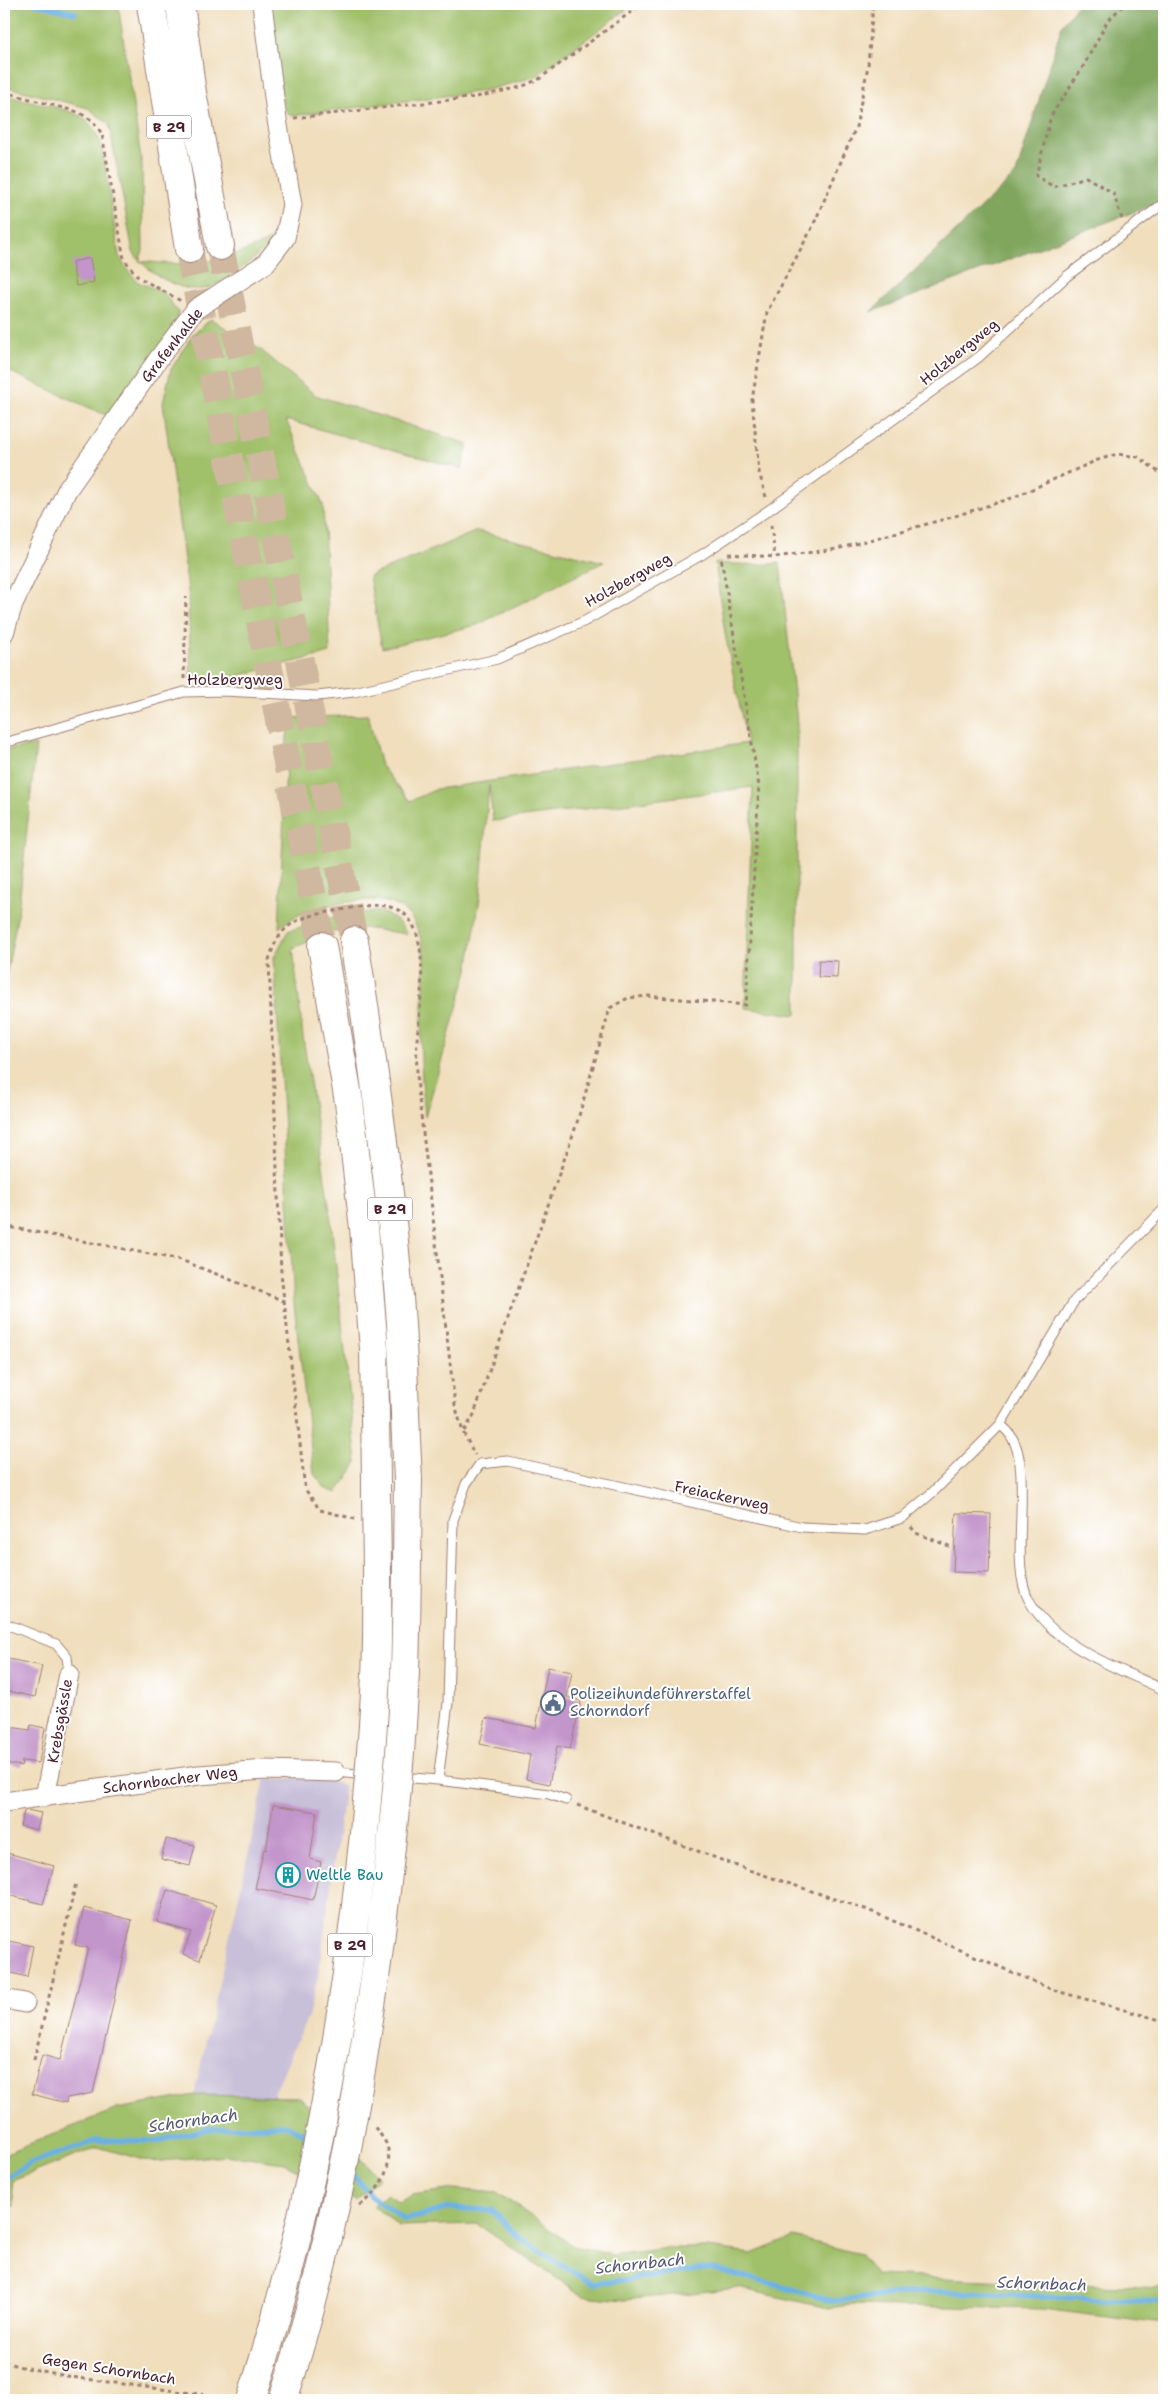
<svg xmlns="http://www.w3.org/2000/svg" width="1168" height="2404" viewBox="0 0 1168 2404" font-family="'Shantell Sans',sans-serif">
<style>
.industrial{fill:#c8bfd8}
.green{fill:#a0c069;stroke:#75704a}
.forest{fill:#80a65d;stroke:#656244}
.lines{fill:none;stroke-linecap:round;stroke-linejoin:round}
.stream{stroke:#6ab1e1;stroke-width:5.5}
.building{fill:#c295cb}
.highway-tunnel{stroke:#cfb89f;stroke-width:28;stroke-dasharray:28 14;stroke-linecap:butt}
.lane-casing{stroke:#9d7e74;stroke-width:11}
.street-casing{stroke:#9d7e74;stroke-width:21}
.highway-casing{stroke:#9d7e74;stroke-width:30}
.path{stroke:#9d7e74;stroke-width:3;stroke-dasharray:4 4;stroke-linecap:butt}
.lane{stroke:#fff;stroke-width:9}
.street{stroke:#fff;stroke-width:19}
.highway{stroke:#fff;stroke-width:28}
.highway-bridge-casing{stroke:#9d7e74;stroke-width:30;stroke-linecap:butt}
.highway-bridge{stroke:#fff;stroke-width:28}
.labels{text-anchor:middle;stroke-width:4;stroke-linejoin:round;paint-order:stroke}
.shield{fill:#fff;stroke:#80626b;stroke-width:1}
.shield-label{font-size:14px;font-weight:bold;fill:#4a1f2b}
.street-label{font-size:15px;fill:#4a1f2b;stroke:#fff}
.service-label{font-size:15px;fill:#4e5e75;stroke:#fff;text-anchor:start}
.culture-label{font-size:15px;fill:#0d838f;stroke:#fff;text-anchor:start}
.water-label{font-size:16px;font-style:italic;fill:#575974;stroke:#fff}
</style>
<rect width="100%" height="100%" fill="#fff"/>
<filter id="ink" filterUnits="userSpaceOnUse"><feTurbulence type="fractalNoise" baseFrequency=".02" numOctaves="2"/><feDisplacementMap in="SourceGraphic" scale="10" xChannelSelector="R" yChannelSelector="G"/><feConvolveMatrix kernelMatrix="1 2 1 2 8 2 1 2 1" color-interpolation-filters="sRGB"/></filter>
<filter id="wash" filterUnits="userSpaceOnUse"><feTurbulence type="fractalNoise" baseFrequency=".0096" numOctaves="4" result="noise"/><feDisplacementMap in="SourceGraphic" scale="20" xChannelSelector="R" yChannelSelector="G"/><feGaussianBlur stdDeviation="1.12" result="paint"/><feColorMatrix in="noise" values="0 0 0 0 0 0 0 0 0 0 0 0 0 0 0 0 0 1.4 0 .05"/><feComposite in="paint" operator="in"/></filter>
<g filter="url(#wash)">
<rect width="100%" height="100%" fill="#f0debc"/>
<path class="industrial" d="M 320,1777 L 345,1786 L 318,1976 L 308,2016 L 272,2098 L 194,2095 L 265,1779 Z"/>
<path class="green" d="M 4,4 L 118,4 L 142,165 L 143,251 L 139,261 C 198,267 224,263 278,236 C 259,255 238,274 213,286 C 188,299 146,273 133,252 L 109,124 L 88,108 L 4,86 Z
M 269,4 L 634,4 L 535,77 L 483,91 L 291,116 L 283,107 Z
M 4,95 C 25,101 70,107 86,120 C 94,128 98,136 102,146 L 119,256 L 126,268 L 138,282 L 163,292 L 178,312 L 176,323 L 110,417 L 4,369 Z
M 211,319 L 261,350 L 315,395 L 468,444 L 462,469 L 286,420 L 323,505 L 330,653 L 209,683 L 191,683 L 188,590 L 163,403 L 171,369 L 194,333 Z
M 477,531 L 604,562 L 477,625 L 382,648 L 369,576 Z
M 715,563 L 757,565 L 780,563 L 797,722 L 797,1015 L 745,1008 L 753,787 L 493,821 L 489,785 L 480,897 L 468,970 L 425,1117 C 423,1091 420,1064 421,1037 C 423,983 443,890 357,901 C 328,905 301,909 279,928 L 288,718 L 368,715 L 381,766 L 410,801 L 437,789 L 747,743 L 725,634 Z
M 36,745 L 18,913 L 4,988 L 4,750 Z
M 377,911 C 392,915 399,920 407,934 L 363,928 L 332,932 L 293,948 L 303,1037 L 330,1211 L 357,1463 L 337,1493 L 326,1489 L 314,1474 L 294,1304 L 274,957 L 288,931 L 330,918 Z
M 194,2095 L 300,2097 L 379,2178 L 356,2200 L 284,2163 L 226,2155 L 151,2162 L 98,2147 L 12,2181 L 14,2206 L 4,2216 L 4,2154 L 117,2109 Z
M 454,2189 L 498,2193 L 573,2246 L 612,2255 L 668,2248 L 708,2248 L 751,2254 L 794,2237 L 860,2254 L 876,2275 L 1164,2288 L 1164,2324 L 1042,2309 L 851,2305 L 828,2308 L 738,2288 L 624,2300 L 583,2296 L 477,2224 L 399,2226 L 373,2206 L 387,2194 L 399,2202 L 412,2195 Z"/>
<path class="forest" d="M 1078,4 L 1164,4 L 1164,197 L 1155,204 L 871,312 L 1016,174 L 1062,25 Z"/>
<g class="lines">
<path class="stream" d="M 36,4 L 75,13
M 350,2171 L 371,2196 L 405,2220 L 449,2208 L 491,2210 L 520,2239 L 593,2284 L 711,2268 L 835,2301 L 925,2291 L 1164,2302
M 4,2176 L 7,2177 L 33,2162 L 98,2140 L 156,2141 L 208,2129 L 286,2125 L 312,2138"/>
</g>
<g id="blocks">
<path class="building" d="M 90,258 L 94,282 L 76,286 L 72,262 Z
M 819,960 L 838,961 L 837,978 L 818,977 Z
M 956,1513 L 991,1514 L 989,1573 L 953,1572 Z
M 4,1658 L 42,1666 L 35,1697 L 4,1690 Z
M 548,1667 L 572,1672 L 567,1697 L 581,1701 L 570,1749 L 557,1746 L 549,1784 L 526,1779 L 530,1755 L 480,1744 L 486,1718 L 536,1728 Z
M 31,1725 L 45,1728 L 39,1763 L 22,1761 L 21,1766 L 4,1763 L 4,1726 L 30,1730 Z
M 273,1805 L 317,1812 L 310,1859 L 321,1862 L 313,1900 L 255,1888 L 264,1849 L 266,1850 Z
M 27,1810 L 41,1813 L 37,1830 L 20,1826 L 24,1811 Z
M 166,1839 L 195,1845 L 190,1866 L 161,1859 Z
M 4,1852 L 54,1866 L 43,1904 L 4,1894 Z
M 167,1890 L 216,1905 L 200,1960 L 183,1954 L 191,1932 L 157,1922 Z
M 84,1908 L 132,1920 L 93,2093 L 67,2098 L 66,2103 L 32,2094 L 42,2055 L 60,2060 L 88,1948 L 75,1945 Z
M 4,1940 L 33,1946 L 27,1977 L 4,1971 Z"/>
</g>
</g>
<g filter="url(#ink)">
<use href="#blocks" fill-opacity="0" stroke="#9d7e74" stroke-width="1"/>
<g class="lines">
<path class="highway-tunnel" d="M 220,246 L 354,941
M 189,249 L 322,946"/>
<defs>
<path id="lane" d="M 4,743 L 184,692 L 224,691 L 317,696 L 354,692 L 497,659 L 585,621 L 703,554 L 769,510 L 979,357 L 1067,276 L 1164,203
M 1000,1425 C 1042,1450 1005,1558 1029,1600 C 1055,1648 1119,1668 1164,1690
M 4,1623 L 56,1644 L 67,1657 L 69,1674
M 336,1772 L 367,1775
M 400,1777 L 438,1780 L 448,1703 L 453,1520 L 466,1484 L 480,1464 L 508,1461 L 802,1527 L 865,1530 L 902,1518 L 933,1492 L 1000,1425 L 1074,1301 L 1164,1209
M 438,1780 L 549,1794 L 566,1800"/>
<path id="street" d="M 4,633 L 13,604 L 67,490 L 159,358 L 196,309 L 265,264 L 285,238 L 292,205 L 277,120 L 262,4
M 45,1797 L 69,1674
M 4,1802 L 199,1775 L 266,1770 L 336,1772
M 4,1999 L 25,2003"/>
<path id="highway" d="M 151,4 L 189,249
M 180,4 L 191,87 L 220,246
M 354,941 C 374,1068 392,1195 401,1324 C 404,1375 405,1427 408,1479
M 322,946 L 349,1102 L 364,1228 L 374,1349 L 376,1479"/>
</defs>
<use href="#lane" class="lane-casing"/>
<use href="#street" class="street-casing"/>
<use href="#highway" class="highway-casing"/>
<path class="path" d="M 4,92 L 78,112 L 93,121 L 102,134 L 124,259 L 138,277 L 181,301
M 294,118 L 476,97 L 521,87 L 539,79 L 642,4
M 1122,219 L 1113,193 L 1086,177 L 1054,187 L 1036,176 L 1051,116 L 1084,65 L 1107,22 L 1124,4
M 766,497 L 759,472 L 752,400 L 767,312 L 813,226 L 856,127 L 868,66 L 873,4
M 771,525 L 775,557
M 728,554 L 775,557 L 837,549 L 952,517 L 1012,498 L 1095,461 L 1117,454 L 1138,457 L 1164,476
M 184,679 L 186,597
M 4,1226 L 181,1260 L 284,1301
M 464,1431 L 473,1417 L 576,1126 L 610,1008 L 628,998 L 648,996 L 746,1005 L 759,786 L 721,557
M 355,1519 L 320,1510 L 305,1489 L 281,1273 L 269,960 C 279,925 295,918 329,912 C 351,909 379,899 400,911 C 433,929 419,1009 417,1040 C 416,1057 417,1073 418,1090 L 455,1405 L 463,1432 L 475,1455
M 911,1527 L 916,1533 L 954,1548
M 577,1805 L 737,1866 L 868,1910 L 1053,1990 L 1164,2021
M 34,2060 L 76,1883
M 359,2205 C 377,2195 394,2168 387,2146 C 385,2139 378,2132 374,2126
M 4,2361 L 17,2366 L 78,2378 L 229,2398"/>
<use href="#lane" class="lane"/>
<use href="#street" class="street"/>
<use href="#highway" class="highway"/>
<defs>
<path id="highway-bridge" d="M 251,2400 C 325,2172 363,1916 376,1676 C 379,1611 376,1544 376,1479
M 283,2400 C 330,2256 358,2106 378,1956 C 390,1861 401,1766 405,1671 C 407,1607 407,1543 408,1479"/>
</defs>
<use href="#highway-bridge" class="highway-bridge-casing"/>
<use href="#highway-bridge" class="highway-bridge"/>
</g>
</g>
<defs>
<symbol id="civic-ring" viewBox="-11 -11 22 22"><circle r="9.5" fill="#fff" stroke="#5c6f8a" stroke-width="1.5"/><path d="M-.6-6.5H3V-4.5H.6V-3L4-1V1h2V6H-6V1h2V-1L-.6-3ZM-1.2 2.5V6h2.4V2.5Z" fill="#5c6f8a"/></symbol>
<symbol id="building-ring" viewBox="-11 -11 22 22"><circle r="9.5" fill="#fff" stroke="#0f9aa8" stroke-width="1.5"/><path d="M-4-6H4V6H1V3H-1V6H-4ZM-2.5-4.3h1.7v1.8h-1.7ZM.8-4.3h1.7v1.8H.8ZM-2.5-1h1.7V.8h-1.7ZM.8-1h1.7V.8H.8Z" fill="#0f9aa8"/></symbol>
</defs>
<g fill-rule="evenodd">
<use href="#civic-ring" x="539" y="1689" width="28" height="28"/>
<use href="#building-ring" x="274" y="1861" width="28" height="28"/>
</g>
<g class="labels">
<g class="shield">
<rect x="146.5" y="115.5" width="45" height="23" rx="4"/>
<rect x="367.5" y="1197.5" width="45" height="23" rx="4"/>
<rect x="327.5" y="1933.5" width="45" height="23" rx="4"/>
</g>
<g class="shield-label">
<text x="169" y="132">B 29</text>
<text x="390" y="1214">B 29</text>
<text x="350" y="1950">B 29</text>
</g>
<g class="street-label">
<text transform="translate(172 345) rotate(-52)" y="5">Grafenhalde</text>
<text transform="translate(959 352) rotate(-39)" y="5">Holzbergweg</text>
<text transform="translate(628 580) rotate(-29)" y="5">Holzbergweg</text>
<text x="235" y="685">Holzbergweg</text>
<text transform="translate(722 1496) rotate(12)" y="5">Freiackerweg</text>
<text transform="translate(60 1721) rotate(-80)" y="5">Krebsgässle</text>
<text transform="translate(170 1780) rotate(-7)" y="5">Schornbacher Weg</text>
<text transform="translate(109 2369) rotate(9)" y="5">Gegen Schornbach</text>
</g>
<g class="service-label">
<text x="570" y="1699">Polizeihundeführerstaffel<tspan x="570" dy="17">Schorndorf</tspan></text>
</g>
<g class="culture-label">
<text x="306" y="1880">Weltle Bau</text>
</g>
<g class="water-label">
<text transform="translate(193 2120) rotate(-8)" y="6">Schornbach</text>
<text transform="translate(640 2263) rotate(-6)" y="6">Schornbach</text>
<text transform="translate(1042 2283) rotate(2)" y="6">Schornbach</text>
</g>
</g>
<rect width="1168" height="2404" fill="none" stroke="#fff" stroke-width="20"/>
</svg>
